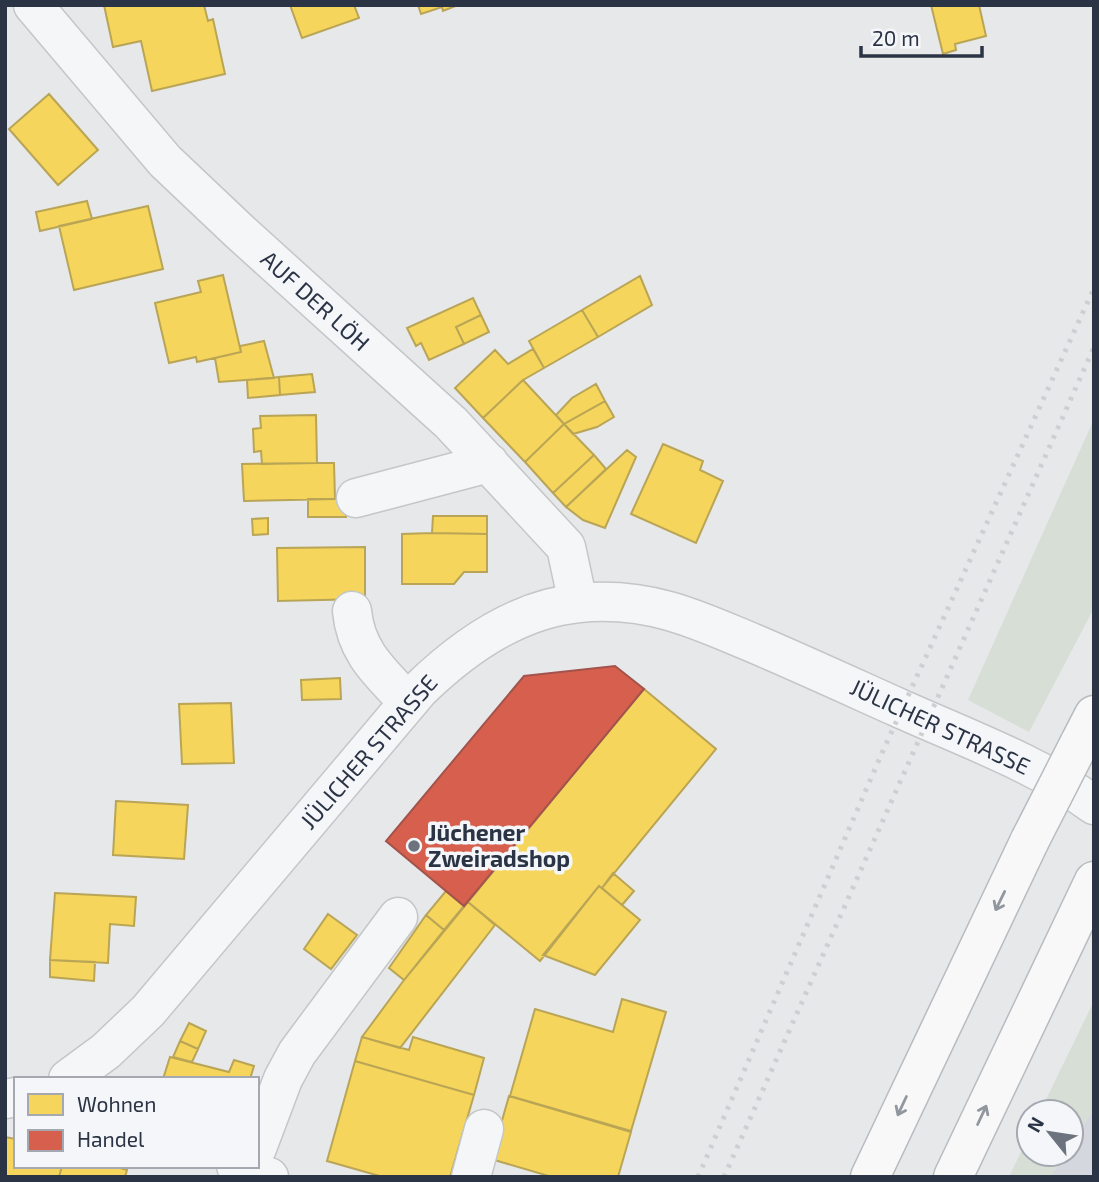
<svg xmlns="http://www.w3.org/2000/svg" width="1099" height="1182" viewBox="0 0 1099 1182" font-family="'Exo 2',sans-serif">
<style>
.built{fill:#d4d7dd}
.green{fill:#d6ded6}
.homes{fill:#f6d55c;stroke:#b9a555;stroke-width:2}
.shops{fill:#d6604d;stroke:#a3534b;stroke-width:2}
.lines{fill:none;stroke-linecap:round;stroke-linejoin:round}
.minor-casing{stroke:#c4c6c8;stroke-width:41}
.highway-casing{stroke:#b8bbbf;stroke-width:41}
.minor{stroke:#f5f6f7;stroke-width:38}
.highway{stroke:#f8f8f8;stroke-width:38}
.rail{stroke:#cecfd2;stroke-width:5;stroke-dasharray:3.5 7;stroke-linecap:butt}
.highway-bridge-casing{stroke:#b8bbbf;stroke-width:41;stroke-linecap:butt}
.highway-bridge{stroke:#f8f8f8;stroke-width:38}
.oneway{stroke:#92969e}
.poi-dot{fill:#6c737f;stroke:#f4f6f9;stroke-width:2.5}
.labels{text-anchor:middle;stroke-width:7;stroke-linejoin:round;paint-order:stroke}
.street-label{font-size:23px;fill:#2b3445;stroke:#f4f6f9}
.poi-label{font-size:23px;font-weight:bold;fill:#2b3445;stroke:#f4f6f9;text-anchor:start}
</style>
<rect width="100%" height="100%" fill="#e6e8ea"/>
<path class="built" d="M 1094,1109 L 1094,1177 L 1050,1177 L 1065,1154 L 1071,1154 L 1071,1144 Z"/>
<path class="green" d="M 1094,419 L 1094,608 L 1029,732 L 968,700 Z
M 1094,1001 L 1094,1109 L 1071,1144 L 1071,1112 L 1040,1112 Z
M 1029,1135 L 1029,1154 L 1065,1154 L 1050,1177 L 1009,1177 Z"/>
<path class="homes" d="M 104,5 L 204,5 L 208,21 L 213,19 L 225,74 L 152,91 L 141,41 L 113,47 Z
M 290,5 L 354,5 L 359,18 L 302,38 Z
M 418,5 L 458,5 L 443,11 L 442,7 L 421,14 Z
M 931,5 L 979,5 L 986,36 L 955,44 L 956,50 L 943,54 Z
M 49,94 L 98,150 L 58,185 L 9,129 Z
M 87,201 L 92,219 L 40,231 L 36,212 Z
M 148,206 L 163,269 L 74,290 L 59,226 Z
M 223,275 L 241,352 L 197,362 L 196,357 L 169,363 L 155,303 L 201,292 L 198,281 Z
M 640,276 L 652,305 L 598,337 L 582,310 Z
M 473,298 L 481,315 L 456,327 L 464,344 L 429,360 L 421,343 L 416,346 L 407,328 Z
M 582,310 L 598,337 L 544,368 L 529,341 Z
M 481,315 L 489,332 L 464,344 L 456,327 Z
M 264,341 L 274,378 L 219,382 L 215,358 L 241,352 L 240,346 Z
M 533,349 L 544,368 L 523,380 L 483,418 L 455,388 L 495,350 L 508,364 Z
M 312,374 L 315,392 L 280,395 L 279,377 Z
M 279,377 L 280,395 L 248,398 L 247,380 Z
M 523,380 L 564,424 L 525,462 L 483,418 Z
M 596,384 L 605,401 L 564,424 L 556,415 L 572,398 Z
M 605,401 L 614,417 L 597,427 L 573,434 L 564,424 Z
M 316,415 L 317,463 L 262,464 L 261,451 L 254,452 L 253,429 L 261,428 L 260,416 Z
M 564,424 L 594,455 L 553,493 L 525,462 Z
M 663,444 L 703,461 L 700,470 L 723,481 L 696,543 L 631,514 Z
M 627,450 L 636,457 L 605,528 L 583,520 L 566,507 Z
M 594,455 L 606,469 L 566,507 L 553,493 Z
M 317,463 L 334,463 L 335,499 L 244,501 L 242,464 Z
M 335,497 L 346,497 L 346,517 L 308,517 L 308,499 L 335,499 Z
M 433,516 L 487,516 L 487,534 L 432,533 Z
M 268,518 L 268,534 L 253,535 L 252,519 Z
M 432,533 L 487,534 L 487,572 L 464,572 L 454,584 L 402,584 L 402,534 Z
M 365,547 L 365,599 L 278,601 L 277,548 Z
M 340,678 L 341,699 L 302,700 L 301,680 Z
M 644,689 L 716,749 L 602,888 L 599,886 L 540,961 L 468,902 Z
M 231,703 L 234,763 L 182,764 L 179,704 Z
M 116,801 L 188,805 L 184,859 L 113,855 Z
M 613,873 L 634,891 L 622,905 L 602,888 Z
M 599,886 L 640,920 L 595,975 L 543,955 Z
M 446,891 L 464,906 L 444,930 L 426,915 Z
M 55,893 L 136,897 L 134,926 L 110,924 L 108,963 L 50,960 Z
M 468,902 L 495,925 L 400,1048 L 362,1037 L 404,980 Z
M 328,914 L 357,935 L 331,969 L 304,949 Z
M 426,915 L 444,930 L 404,980 L 389,968 Z
M 50,960 L 95,962 L 94,981 L 50,977 Z
M 622,999 L 666,1012 L 631,1131 L 510,1096 L 535,1009 L 613,1032 Z
M 189,1023 L 206,1031 L 198,1049 L 180,1041 Z
M 362,1037 L 409,1050 L 413,1037 L 484,1058 L 474,1095 L 355,1061 Z
M 180,1041 L 198,1049 L 192,1062 L 173,1057 Z
M 170,1057 L 229,1072 L 234,1060 L 254,1066 L 250,1079 L 163,1079 Z
M 355,1061 L 474,1095 L 450,1177 L 383,1177 L 327,1161 Z
M 509,1096 L 631,1132 L 618,1177 L 552,1177 L 491,1159 Z
M 5,1137 L 16,1139 L 16,1166 L 62,1166 L 59,1177 L 5,1177 Z
M 62,1166 L 114,1166 L 127,1170 L 125,1177 L 59,1177 Z"/>
<path class="shops" d="M 615,666 L 644,689 L 464,906 L 386,841 L 524,676 Z"/>
<g class="lines">
<defs>
<path id="minor" d="M 33,5 L 165,161 L 240,232 L 451,423 L 566,547 L 578,603
M 356,498 L 489,463
M 352,611 C 356,653 381,673 408,702
M 68,1079 L 106,1051 L 148,1011 L 419,690 C 462,648 517,609 579,603 C 609,600 640,603 669,611 C 698,619 726,632 753,643 C 802,664 850,686 899,708 C 961,736 1040,765 1094,805
M 5,1099 L 16,1097
M 257,1148 L 283,1079 L 297,1053 L 398,917
M 236,1166 L 269,1177
M 471,1177 L 484,1129"/>
<path id="highway" d="M 1079,744 L 1094,715
M 870,1177 L 1030,840
M 953,1177 L 1094,881"/>
</defs>
<use href="#minor" class="minor-casing"/>
<use href="#highway" class="highway-casing"/>
<use href="#minor" class="minor"/>
<use href="#highway" class="highway"/>
<path class="rail" d="M 698,1177 L 882,753 L 1094,288
M 724,1177 L 1094,347"/>
<defs>
<path id="highway-bridge" d="M 1030,840 L 1079,744"/>
</defs>
<use href="#highway-bridge" class="highway-bridge-casing"/>
<use href="#highway-bridge" class="highway-bridge"/>
</g>
<defs><path id="oneway-shaft" d="M-6 0H5M1.5-3L5.5 0L1.5 3" fill="none" stroke-width="1.6" stroke-linecap="round" stroke-linejoin="round" transform="scale(1.75)"/></defs>
<g class="oneway">
<use href="#oneway-shaft" transform="translate(1000 901) rotate(116)"/>
<use href="#oneway-shaft" transform="translate(902 1106) rotate(115)"/>
<use href="#oneway-shaft" transform="translate(982 1115) rotate(-65)"/>
</g>
<circle class="poi-dot" cx="414" cy="846" r="7"/>
<g class="labels">
<g class="street-label">
<text transform="translate(315 301) rotate(42)" y="8">AUF DER LÖH</text>
<text transform="translate(940 727) rotate(25)" y="8">JÜLICHER STRASSE</text>
<text transform="translate(369 752) rotate(-49)" y="8">JÜLICHER STRASSE</text>
</g>
<g class="poi-label">
<text x="428" y="841">Jüchener<tspan x="428" dy="26">Zweiradshop</tspan></text>
</g>
</g>
<rect width="1099" height="1182" fill="none" stroke="#2b3445" stroke-width="14"/>
<rect x="14" y="1077" width="245" height="91" fill="#f4f6f9" stroke="#a4a8b1" stroke-width="2"/>
<rect x="28" y="1094" width="35" height="21" fill="#f6d55c" stroke="#a4a8b1" stroke-width="2"/>
<text x="77" y="1112" font-size="21" fill="#2b3445">Wohnen</text>
<rect x="28" y="1130" width="35" height="21" fill="#d6604d" stroke="#a4a8b1" stroke-width="2"/>
<text x="77" y="1147" font-size="21" fill="#2b3445">Handel</text>
<g transform="translate(1050 1133) rotate(300)"><circle r="33" fill="#f4f6f9" stroke="#a4a8b1" stroke-width="2"/>
<path d="M0-5L12 26L0 18L-12 26Z" fill="#6c737f"/>
<text y="-10" font-size="19" font-weight="bold" text-anchor="middle" fill="#2b3445">N</text>
</g>
<path d="M861 46v10h121v-10" fill="none" stroke="#2b3445" stroke-width="3.5"/>
<text x="872" y="46" font-size="21" fill="#2b3445" stroke="#f4f6f9" stroke-width="5" paint-order="stroke">20 m</text>
</svg>
